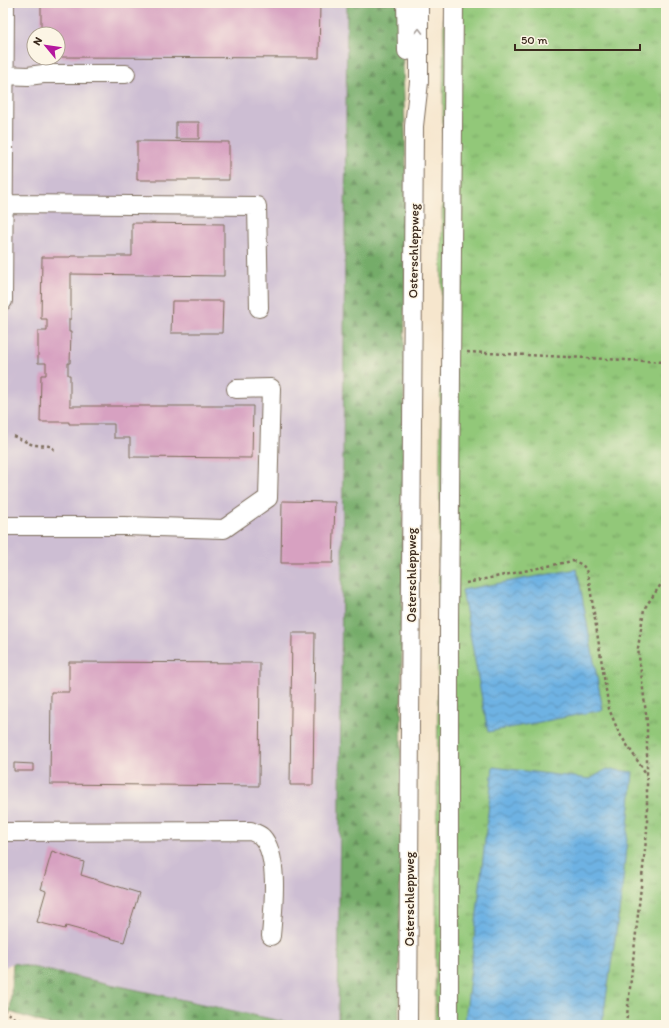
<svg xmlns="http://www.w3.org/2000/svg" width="669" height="1028" viewBox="0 0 669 1028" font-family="Itim,sans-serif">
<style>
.industrial{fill:#cdbed3;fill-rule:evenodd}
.grass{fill:url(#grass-tufts);stroke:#66794c}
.forest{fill:url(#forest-firs);stroke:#586b44}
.water{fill:url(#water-waves);stroke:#546e80}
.building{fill:#d7a1c1}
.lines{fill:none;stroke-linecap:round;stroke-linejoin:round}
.minor-casing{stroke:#7c6c5b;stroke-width:20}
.path{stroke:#7c6c5b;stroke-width:2.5;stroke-dasharray:3 3;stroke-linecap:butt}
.minor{stroke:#fff;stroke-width:18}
.oneway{stroke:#a79f9a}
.labels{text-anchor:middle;stroke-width:3;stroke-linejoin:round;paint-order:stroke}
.street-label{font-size:13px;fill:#3b2a1e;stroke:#fcf5e5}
</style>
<defs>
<pattern id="grass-tufts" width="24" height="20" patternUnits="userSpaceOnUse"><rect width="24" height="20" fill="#92c879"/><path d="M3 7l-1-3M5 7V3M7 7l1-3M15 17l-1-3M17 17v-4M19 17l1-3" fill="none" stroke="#78a363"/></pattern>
<pattern id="forest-firs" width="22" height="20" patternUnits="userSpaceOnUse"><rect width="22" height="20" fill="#75ac69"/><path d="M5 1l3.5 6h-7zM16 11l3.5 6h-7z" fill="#618c56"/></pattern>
<pattern id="water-waves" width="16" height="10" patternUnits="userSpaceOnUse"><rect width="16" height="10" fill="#6eb2e3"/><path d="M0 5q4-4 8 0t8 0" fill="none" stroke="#5c91b7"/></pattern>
</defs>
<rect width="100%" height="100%" fill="#fcf5e5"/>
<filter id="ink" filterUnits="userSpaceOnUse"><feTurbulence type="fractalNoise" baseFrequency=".025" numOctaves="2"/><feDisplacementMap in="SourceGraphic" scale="8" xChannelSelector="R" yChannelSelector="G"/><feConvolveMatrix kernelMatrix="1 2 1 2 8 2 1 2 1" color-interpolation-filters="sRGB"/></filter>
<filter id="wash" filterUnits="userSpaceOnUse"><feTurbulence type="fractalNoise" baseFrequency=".012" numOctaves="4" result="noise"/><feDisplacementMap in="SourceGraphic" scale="16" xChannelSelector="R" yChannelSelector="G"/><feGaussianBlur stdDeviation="0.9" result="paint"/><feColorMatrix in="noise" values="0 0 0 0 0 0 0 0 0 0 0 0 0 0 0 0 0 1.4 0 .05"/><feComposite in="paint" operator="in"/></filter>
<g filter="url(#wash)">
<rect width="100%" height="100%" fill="#f6e6cd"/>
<path class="industrial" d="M 3,3 L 347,3 L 338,1025 L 299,1025 L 13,963 L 3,968 ZM 34,34 L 58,34 L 58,58 L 34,58 Z"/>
<path class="grass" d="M 444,3 L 666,3 L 666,1025 L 435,1025 Z"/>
<path class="forest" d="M 347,3 L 401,3 L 406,162 L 399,1025 L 338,1025 Z
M 13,963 L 299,1025 L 51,1025 L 10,1012 Z"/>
<path class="water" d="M 577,569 L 603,710 L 488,732 L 462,590 Z
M 493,767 L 590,779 L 607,769 L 633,772 L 622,892 L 602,1025 L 486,1025 L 465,1022 Z"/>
<g id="blocks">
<path class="building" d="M 41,3 L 320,3 L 319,58 L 58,57 L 58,34 L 41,34 Z
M 176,122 L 199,122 L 199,139 L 176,139 Z
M 137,141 L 229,142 L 229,180 L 137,180 Z
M 132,223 L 224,224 L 224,276 L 71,274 L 71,319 L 69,319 L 69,332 L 71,332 L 70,363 L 68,363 L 68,375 L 70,375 L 70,406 L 253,406 L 252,458 L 130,457 L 130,438 L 114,438 L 114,424 L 69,424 L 69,422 L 40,422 L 41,375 L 46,375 L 46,363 L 38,363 L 38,331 L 47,331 L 47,319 L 41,319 L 42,257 L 70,257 L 71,256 L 132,256 Z
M 172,301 L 223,301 L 222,333 L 171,333 Z
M 282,501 L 335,502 L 333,563 L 281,563 Z
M 292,633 L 315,633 L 313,785 L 290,785 Z
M 69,662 L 260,663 L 259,786 L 50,784 L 51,692 L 69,692 Z
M 14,763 L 33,764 L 33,771 L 14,771 Z
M 52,851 L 84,862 L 81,875 L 139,893 L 124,942 L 66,926 L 65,929 L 37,922 L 46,891 L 41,889 Z"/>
</g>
</g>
<g filter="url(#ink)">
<use href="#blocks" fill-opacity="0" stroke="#7c6c5b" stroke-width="1"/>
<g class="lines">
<defs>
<path id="minor" d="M 406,3 L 407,51
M 3,75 L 28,76 L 43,74 L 126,74
M 4,204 L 257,206 L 259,308
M 3,301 L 5,3
M 3,526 L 124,526 L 224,529 L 268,498 L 271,388 L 236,389
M 3,832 L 251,831 C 254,833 260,834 262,837 C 280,856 273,911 271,936
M 408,1025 L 414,126 L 419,82 L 419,3
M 449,1025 L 449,621 L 454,3"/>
</defs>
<use href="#minor" class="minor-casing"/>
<path class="path" d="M 467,352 L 666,362
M 13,436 L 33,445 L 51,446 L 56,452
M 466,583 L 572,561 C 585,564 586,568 589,581 L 609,709 L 619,733 L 647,775
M 3,1010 L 14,1018 L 33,1025
M 626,1025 L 647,831 L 647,722 L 638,648 L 644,609 L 666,577"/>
<use href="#minor" class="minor"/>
</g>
<defs><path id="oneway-chevron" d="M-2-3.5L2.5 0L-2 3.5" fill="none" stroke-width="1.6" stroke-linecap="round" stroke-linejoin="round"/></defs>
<use class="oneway" href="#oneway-chevron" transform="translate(419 31) rotate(-89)"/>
</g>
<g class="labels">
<g class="street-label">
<text transform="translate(413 251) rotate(-89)" y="5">Osterschleppweg</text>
<text transform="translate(411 575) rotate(-90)" y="5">Osterschleppweg</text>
<text transform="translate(409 899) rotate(-90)" y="5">Osterschleppweg</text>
</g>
</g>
<rect width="669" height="1028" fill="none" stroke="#fcf5e5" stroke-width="16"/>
<g transform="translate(46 46) rotate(299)"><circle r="19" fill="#fcf5e5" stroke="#afa495"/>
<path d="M0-3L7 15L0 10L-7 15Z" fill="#b5179e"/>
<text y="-6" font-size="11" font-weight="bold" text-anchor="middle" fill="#3b2a1e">N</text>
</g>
<path d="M515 44v6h125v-6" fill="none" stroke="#3b2a1e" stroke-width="2"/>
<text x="521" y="44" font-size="12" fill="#3b2a1e" stroke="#fcf5e5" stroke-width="3" paint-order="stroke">50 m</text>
</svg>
